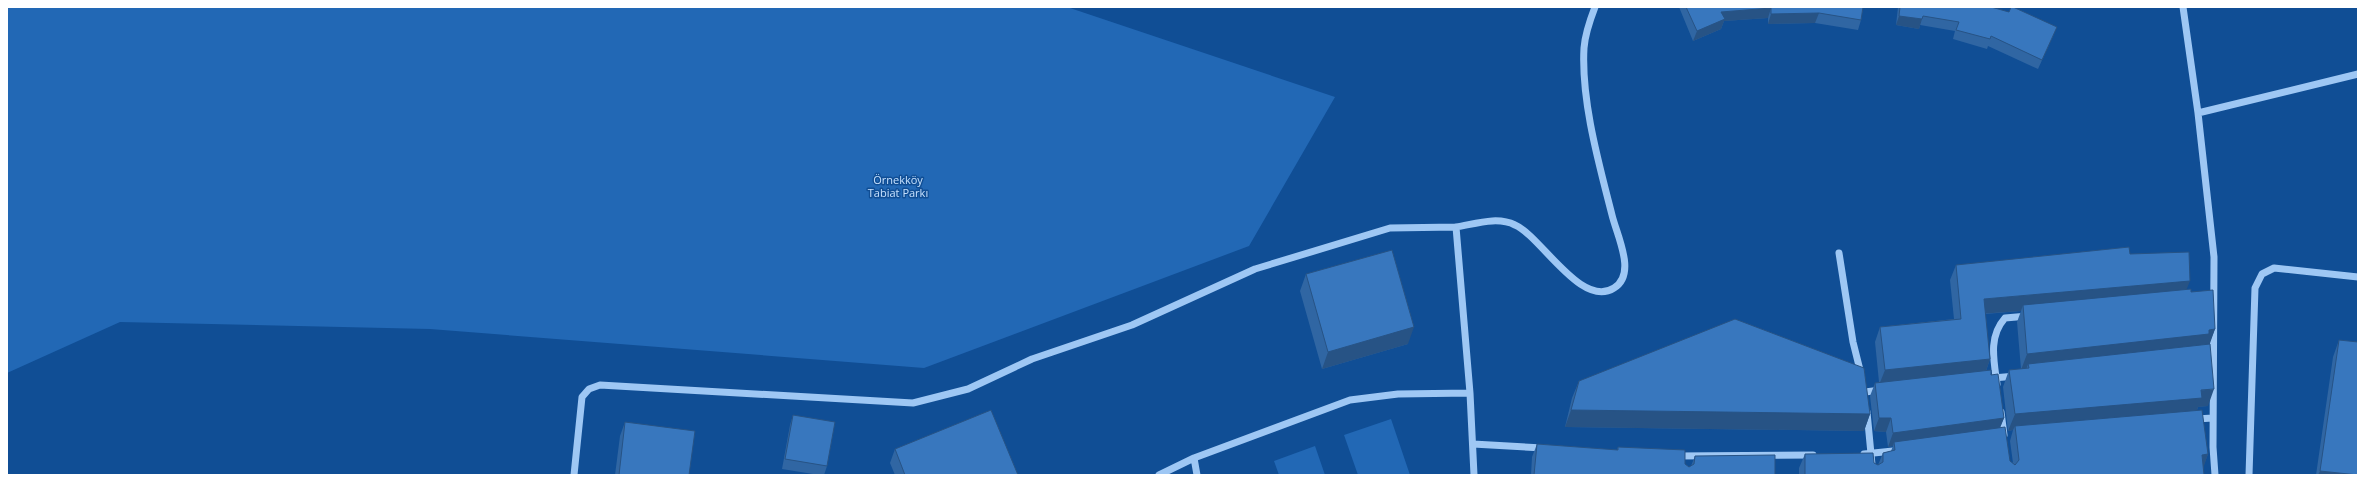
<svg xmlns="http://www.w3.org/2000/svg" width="2365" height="482" viewBox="0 0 2365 482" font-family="'Open Sans',sans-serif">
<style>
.green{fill:#2268b5}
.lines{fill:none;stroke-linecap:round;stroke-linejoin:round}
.minor{stroke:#9ec7f4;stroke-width:7}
.wall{fill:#3066a3;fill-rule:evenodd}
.shaded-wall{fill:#275385}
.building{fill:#3877be;stroke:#275385}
.labels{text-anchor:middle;stroke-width:3;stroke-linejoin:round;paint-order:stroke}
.park-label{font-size:11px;fill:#c6e1fe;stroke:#104e95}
</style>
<rect width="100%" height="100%" fill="#104e95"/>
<path class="green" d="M 7,7 L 1067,7 L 1335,97 L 1249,246 L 924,368 L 430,329 L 120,322 L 7,373 Z
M 1391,419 L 1410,475 L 1358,475 L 1344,435 Z
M 1315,446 L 1325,475 L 1279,475 L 1274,461 Z"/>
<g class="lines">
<path class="minor" d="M 2183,7 L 2198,113 L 2214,257 L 2213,447 L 2215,475
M 2198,113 L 2358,74
M 1456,227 C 1475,224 1497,216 1515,225 C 1541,236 1581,309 1614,288 C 1637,274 1617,236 1612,215 C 1599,164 1581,101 1584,48 C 1585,34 1590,20 1595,7
M 1839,253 L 1853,342 L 1861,374
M 1993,378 L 2016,376
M 1997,384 C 1994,361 1988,337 2005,318 L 2028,316
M 1865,392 L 1881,390
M 1867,412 L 1873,475
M 2001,412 L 2004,435
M 2196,419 L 2213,418
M 1473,444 L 1543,448
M 1864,454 L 1893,451
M 1676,456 L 1813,455
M 1194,458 L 1197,475
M 574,475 L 582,397 L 589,389 L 600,385 L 913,403 L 968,389 L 1032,359 L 1132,325 L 1255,269 L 1390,228 L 1456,227 L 1470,393 L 1474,475
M 1159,475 L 1194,458 L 1350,400 L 1398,394 L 1470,393
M 2249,475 L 2255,288 L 2262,274 L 2274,268 L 2358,277"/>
</g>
<path class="wall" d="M 1679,7 L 1863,7 L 1861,20 L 1858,30 L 1815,23 L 1768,24 L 1768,18 L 1724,21 L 1721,29 L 1693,41 Z
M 1898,7 L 1991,7 L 2053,36 L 2038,69 L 1988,46 L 1987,49 L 1953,39 L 1955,31 L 1920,25 L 1919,29 L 1896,25 Z
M 2130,254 L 2191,292 L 2215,329 L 2209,344 L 2208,406 L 2198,407 L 2197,410 L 2208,454 L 2203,467 L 2204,475 L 1799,475 L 1799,468 L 1805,454 L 1874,463 L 1878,465 L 1883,453 L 1891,451 L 1893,446 L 1888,447 L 1886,432 L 1874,431 L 1870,396 L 1875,383 L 1879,382 L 1875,342 L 1880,327 L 1954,319 L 1950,280 L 1956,265 ZM 2021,311 L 2017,322 L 2021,369 L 2009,370 L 2003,387 L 2008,431 L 2013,430 L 2010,441 L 2013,463 L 2010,461 L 2000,428 L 2004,418 L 1991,375 L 1986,371 L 1990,359 L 1985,314 Z
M 1306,274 L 1408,344 L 1322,369 L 1300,291 Z
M 2339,340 L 2358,475 L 2316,475 L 2333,357 Z
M 1579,381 L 1870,414 L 1864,431 L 1565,427 L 1572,398 Z
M 793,415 L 827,466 L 824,475 L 819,475 L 782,469 L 790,425 Z
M 625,422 L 689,475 L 615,475 L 620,436 Z
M 1537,444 L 1617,450 L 1618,447 L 1685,464 L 1689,467 L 1691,466 L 1695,456 L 1775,475 L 1531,475 L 1532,457 Z
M 895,449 L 1018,475 L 895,475 L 890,463 Z"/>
<path class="shaded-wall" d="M 1771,8 L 1768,18 L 1724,21 L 1721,29 L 1693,41 L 1697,31 L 1721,12 Z
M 1819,13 L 1815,23 L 1768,24 L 1771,14 Z
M 1899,16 L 1922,19 L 1919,29 L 1896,25 Z
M 2190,281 L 2184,296 L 2023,305 L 2021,311 L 1978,314 L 1984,299 Z
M 1414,327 L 1408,344 L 1322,369 L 1328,352 Z
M 2215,329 L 2209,346 L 2029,368 L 2028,364 L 2026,370 L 2021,370 L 2027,354 Z
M 1990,359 L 1985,374 L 1879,385 L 1885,370 Z
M 2214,389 L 2208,406 L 2198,407 L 2196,414 L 2015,426 L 2013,430 L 2008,431 L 2015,414 Z
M 1571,410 L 1870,414 L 1864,431 L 1565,427 Z
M 1879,418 L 1891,418 L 1886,432 L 1874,431 Z
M 2004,418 L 1998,432 L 1894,442 L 1893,446 L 1888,447 L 1893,433 Z
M 2208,454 L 2203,469 L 2202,455 Z
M 2320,471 L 2356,475 L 2318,475 Z"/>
<path class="building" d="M 1686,7 L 1863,7 L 1861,20 L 1819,13 L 1771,14 L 1771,8 L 1721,12 L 1725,19 L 1697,31 Z
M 1900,7 L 1991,7 L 2009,12 L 2011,7 L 2013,7 L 2057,27 L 2042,60 L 1991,36 L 1990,39 L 1956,30 L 1959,22 L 1923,16 L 1922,19 L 1899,16 Z
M 2129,247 L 2130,254 L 2189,252 L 2190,281 L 1984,299 L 1990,359 L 1885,370 L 1880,327 L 1961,319 L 1956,265 Z
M 1392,250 L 1414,327 L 1328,352 L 1306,274 Z
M 2191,289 L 2191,292 L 2213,290 L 2215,329 L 2209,330 L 2209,334 L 2027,354 L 2023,305 Z
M 1735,319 L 1864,368 L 1870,414 L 1571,410 L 1579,381 Z
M 2339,340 L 2358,342 L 2358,475 L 2320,471 Z
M 2210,344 L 2214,389 L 2201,390 L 2202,398 L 2015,414 L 2009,370 L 2029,368 L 2028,364 Z
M 1991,370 L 1991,375 L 1998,374 L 2004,418 L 1893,433 L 1891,418 L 1879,418 L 1875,383 Z
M 991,410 L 1018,475 L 905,475 L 895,449 Z
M 2202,410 L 2208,454 L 2202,455 L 2204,475 L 1805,475 L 1805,454 L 1873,453 L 1874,463 L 1878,465 L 1883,462 L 1883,453 L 1895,450 L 1894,442 L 2005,427 L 2010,461 L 2015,465 L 2019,460 L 2015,426 Z
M 793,415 L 835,422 L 827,466 L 785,459 Z
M 625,422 L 695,431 L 689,475 L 619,475 Z
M 1537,444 L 1618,450 L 1618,447 L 1685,450 L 1685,464 L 1689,467 L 1694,464 L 1695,456 L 1775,455 L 1775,475 L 1534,475 Z"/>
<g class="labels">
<g class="park-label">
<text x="898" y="184">Örnekköy<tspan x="898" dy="13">Tabiat Parkı</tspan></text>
</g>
</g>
<rect width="2365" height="482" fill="none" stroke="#ffffff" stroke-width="16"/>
</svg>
